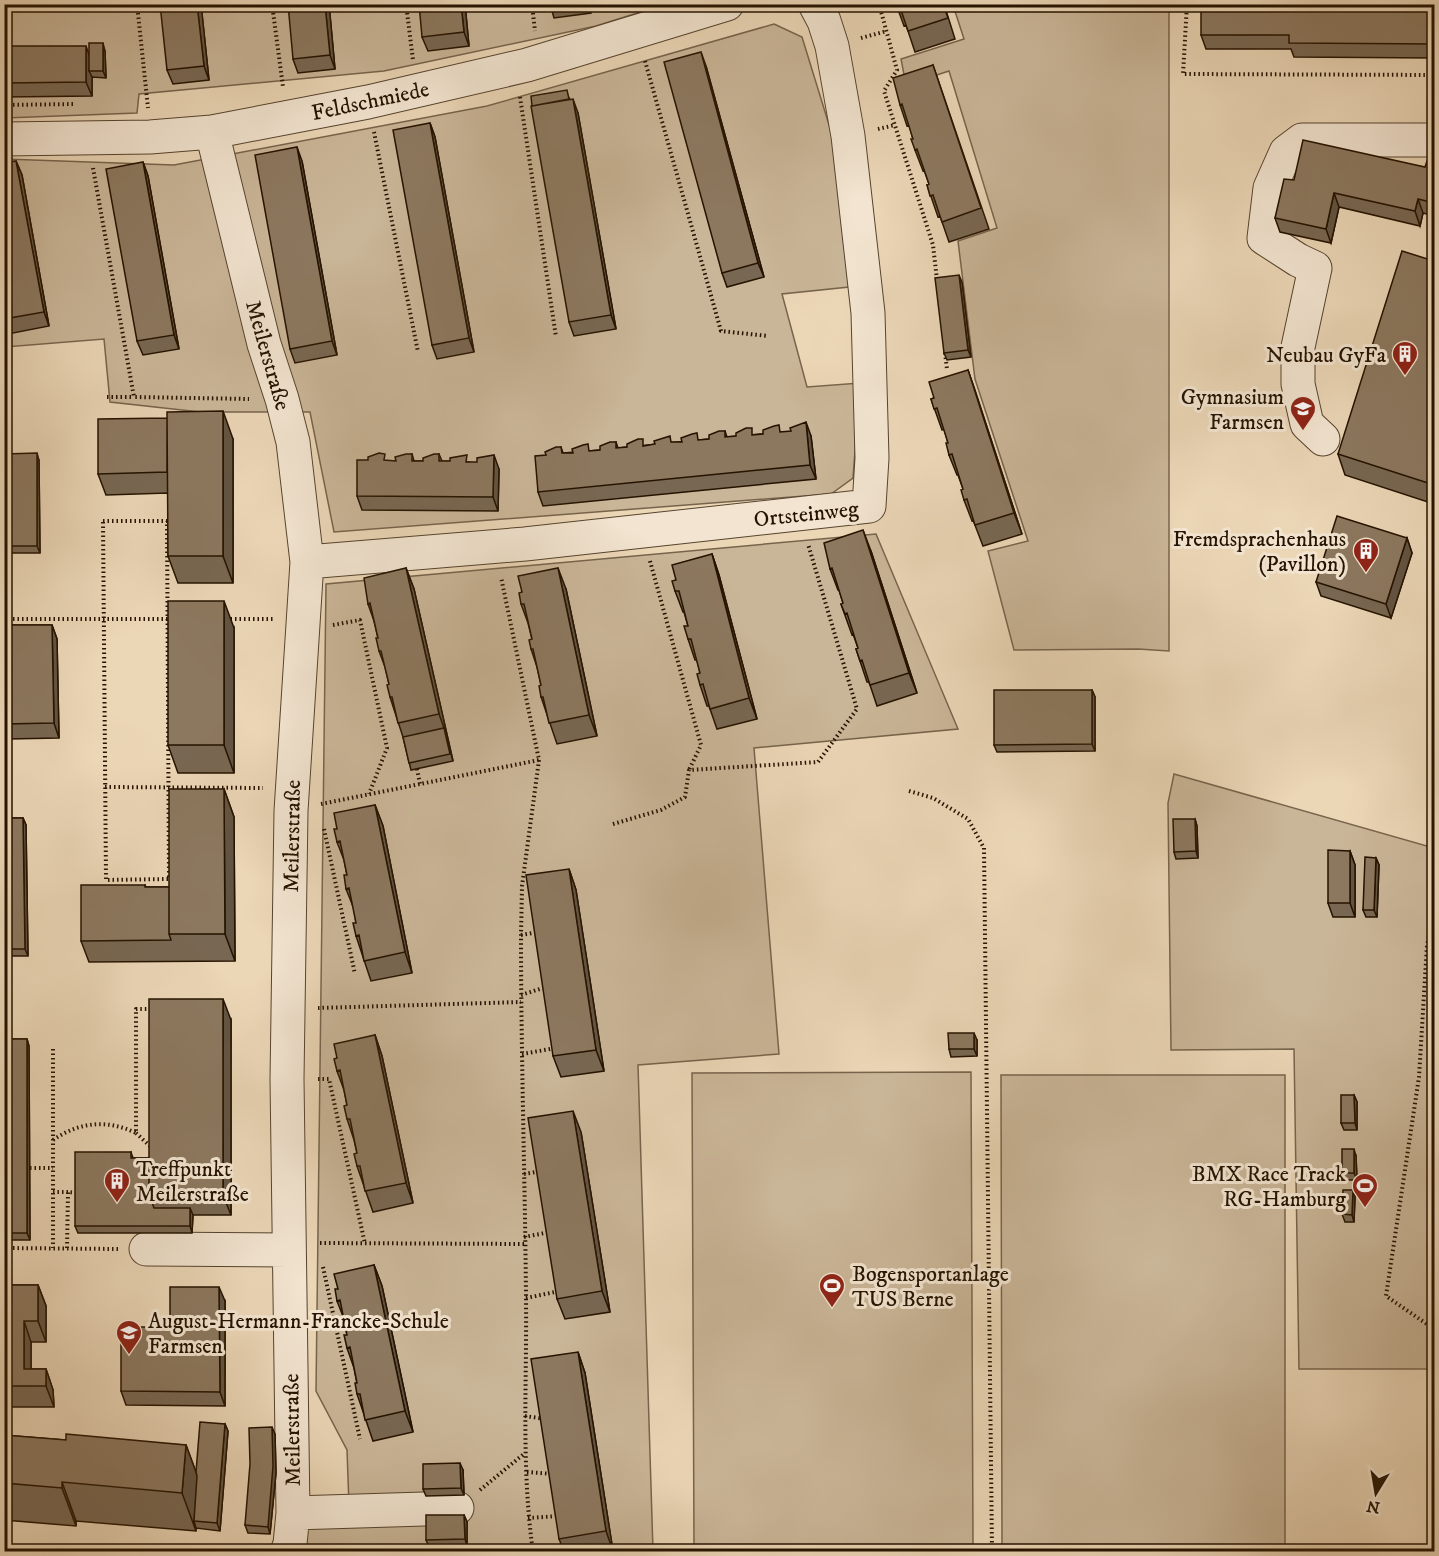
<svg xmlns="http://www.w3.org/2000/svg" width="1439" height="1556" viewBox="0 0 1439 1556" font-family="'IM FELL DW Pica',serif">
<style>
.green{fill:#c9b597;stroke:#77644c;stroke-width:1.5}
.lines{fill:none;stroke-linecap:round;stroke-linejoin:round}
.minor-casing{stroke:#56442e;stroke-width:35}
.path{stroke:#251300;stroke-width:4;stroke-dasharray:1.5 3;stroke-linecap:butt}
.minor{stroke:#f2e4d0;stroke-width:33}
.wall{fill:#786752;stroke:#251300;stroke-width:1.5}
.shaded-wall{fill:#625442;stroke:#251300;stroke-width:1.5}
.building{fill:#8c785f;stroke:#251300;stroke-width:1.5}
.labels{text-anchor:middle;stroke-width:6;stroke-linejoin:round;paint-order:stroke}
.street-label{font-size:22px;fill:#251300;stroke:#f2e4d0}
.poi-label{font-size:22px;fill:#251300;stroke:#f2e4d0;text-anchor:end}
</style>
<rect width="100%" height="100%" fill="#ebd6b6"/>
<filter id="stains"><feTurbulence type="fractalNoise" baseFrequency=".00333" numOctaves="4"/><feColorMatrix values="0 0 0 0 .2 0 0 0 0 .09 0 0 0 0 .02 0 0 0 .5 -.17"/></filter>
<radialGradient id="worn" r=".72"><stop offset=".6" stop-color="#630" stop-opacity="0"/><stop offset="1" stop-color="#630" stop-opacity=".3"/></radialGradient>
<path class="green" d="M 4,5 L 663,5 L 596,26 L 384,71 L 139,94 L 137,113 L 5,118 Z
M 953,5 L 1169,5 L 1169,651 L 1138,649 L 1014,650 L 988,551 L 1028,541 L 975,379 L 958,241 L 997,228 L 949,71 L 906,85 L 901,59 L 964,39 Z
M 774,24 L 802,37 L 878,284 L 782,294 L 807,387 L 860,383 L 853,478 L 831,494 L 334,532 L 310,412 L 200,412 L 110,402 L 104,339 L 5,347 L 5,159 L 174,165 L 487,106 Z
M 876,534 L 958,729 L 754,748 L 779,1054 L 638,1065 L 653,1551 L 293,1552 L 298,1509 L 349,1506 L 347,1450 L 316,1391 L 326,584 Z
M 1174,774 L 1434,848 L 1434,1369 L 1299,1369 L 1294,1049 L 1171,1050 L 1168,803 Z
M 971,1072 L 973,1545 L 694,1547 L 692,1073 Z
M 1001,1075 L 1285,1075 L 1285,1548 L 1002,1548 Z"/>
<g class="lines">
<defs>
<path id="minor" d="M 212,132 L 264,344 L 282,399 L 293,442 L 307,562 L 291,811 L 287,1079 L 293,1513 L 290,1544 L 287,1552
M 4,139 L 150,137 L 212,132 L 368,102 L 527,65 L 727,4
M 1323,439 L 1307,424 L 1298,384 L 1298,347 L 1315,268 L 1298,260 L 1264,238 L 1270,188 L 1286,152 L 1302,140 L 1434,140
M 307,562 L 525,544 L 869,506 L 872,458 L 868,313 L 848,136 L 832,46 L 824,21 L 815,4
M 146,1249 L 289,1250
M 293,1513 L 457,1508"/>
</defs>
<use href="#minor" class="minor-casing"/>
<path class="path" d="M 137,4 L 148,108
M 272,4 L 283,87
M 406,4 L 413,60
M 532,4 L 535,31
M 879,4 L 897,70 L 884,91 L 933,245 L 937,280
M 1187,4 L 1183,74 L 1434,75
M 861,38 L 887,31
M 645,61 L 721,331 L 768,336
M 520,97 L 556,337
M 4,105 L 76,104
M 878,129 L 895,125
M 374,132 L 418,352
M 93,168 L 134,397 L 249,399
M 945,353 L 947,369
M 107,397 L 134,397
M 103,521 L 167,521 L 169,879 L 106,880 Z
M 650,561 L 701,745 L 689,770
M 4,619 L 168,619
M 226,619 L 273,619
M 333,625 L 360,620 L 387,748 L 369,794
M 417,769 L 420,784
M 105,787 L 263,788
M 909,791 L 933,798 L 968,819 L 984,848 L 992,1552
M 321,804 L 539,760 L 501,577
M 613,824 L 661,810 L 685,797 L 689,770 L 818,762 L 857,709 L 808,544
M 324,829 L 355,974
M 1434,925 L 1431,928 L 1427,945 L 1419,1077 L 1386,1296 L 1434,1329
M 521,935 L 538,932
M 521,995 L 546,987
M 318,1008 L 521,1002
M 53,1049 L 53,1248
M 522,1054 L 556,1048
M 318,1079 L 329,1079 L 365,1244
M 136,1133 L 151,1147
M 53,1140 C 79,1122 107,1119 136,1133 L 136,1009 L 152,1009
M 30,1168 L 53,1168
M 524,1174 L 541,1171
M 53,1192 L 68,1192
M 524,1237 L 550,1232
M 320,1243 L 525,1244
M 4,1248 L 118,1249
M 67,1248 L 68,1192 L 78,1193
M 323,1267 L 360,1439
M 526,1298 L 560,1291
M 525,1416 L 545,1419
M 527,1472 L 553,1474
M 480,1490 L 525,1453
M 528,1518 L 560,1516
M 533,1552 C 521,1467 527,1382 526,1298 C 525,1177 521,1056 521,935 L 522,886 L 539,760"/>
<use href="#minor" class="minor"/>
</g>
<path class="wall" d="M 201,4 L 209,80 L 173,84 L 167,70 Z
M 329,4 L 335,69 L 298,73 L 293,59 Z
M 465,4 L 469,46 L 428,51 L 422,37 Z
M 550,4 L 590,4 L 591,13 L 554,18 Z
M 896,4 L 944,4 L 955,39 L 915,52 L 906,25 L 904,26 Z
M 1291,4 L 1292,6 L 1434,7 L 1434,58 L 1294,57 L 1291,49 L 1206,49 L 1201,35 Z
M 4,46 L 89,53 L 105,51 L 106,78 L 92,77 L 92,96 L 4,97 Z
M 933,65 L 989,229 L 949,242 L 940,216 L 938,217 L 927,185 L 929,184 L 924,170 L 923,171 L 915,150 L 913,139 L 909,125 L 907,126 L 900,105 Z
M 706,66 L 764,277 L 727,287 L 722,273 Z
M 570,99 L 578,113 L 616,329 L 574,336 L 569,322 Z
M 430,123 L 435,137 L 474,352 L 437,359 L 432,345 Z
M 16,161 L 22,175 L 49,326 L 8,334 L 4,325 L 4,163 Z
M 302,161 L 337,355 L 295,363 L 290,349 Z
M 143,162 L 148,176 L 179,349 L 143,355 L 137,341 Z
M 1434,163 L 1434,216 L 1423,213 L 1420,226 L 1339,207 L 1331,243 L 1280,232 L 1275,218 L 1294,180 L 1425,167 Z
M 1434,261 L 1434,504 L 1345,475 L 1338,454 Z
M 962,282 L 971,357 L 947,360 L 944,353 Z
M 968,370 L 1022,534 L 983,546 L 973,520 L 972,521 L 964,500 L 963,489 L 958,475 L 957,475 L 949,455 L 948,443 L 944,429 L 942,430 L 931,399 L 934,398 Z
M 725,431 L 727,437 L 782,432 L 811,436 L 816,479 L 543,506 L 538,492 L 546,455 L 561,447 L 563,453 L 600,450 L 616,442 L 618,448 L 709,439 Z
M 233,439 L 233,583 L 178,583 L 168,556 L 168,493 L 106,495 L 98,474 Z
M 4,454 L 39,460 L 40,553 L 4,553 Z
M 412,454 L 414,461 L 423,461 L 439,454 L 442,461 L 469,462 L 499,469 L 498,511 L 362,510 L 357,496 L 387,461 L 396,461 Z
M 1407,538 L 1412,553 L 1391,618 L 1321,596 L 1316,582 Z
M 871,551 L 917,693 L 877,706 L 869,682 L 867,682 L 856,649 L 858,648 L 853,634 L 852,635 L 841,604 L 843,603 L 839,590 L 838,590 L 830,569 Z
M 712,554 L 719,575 L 757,719 L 717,729 L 709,706 L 707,706 L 700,685 L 700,673 L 697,660 L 695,660 L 688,639 L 688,626 L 684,612 L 683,612 L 675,591 L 676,580 Z
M 406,568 L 414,589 L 453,761 L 411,770 L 403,737 L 390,697 L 389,684 L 385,667 L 379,651 L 378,638 L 374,621 L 368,604 Z
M 566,589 L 597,736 L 557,744 L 541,697 L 541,685 L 537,667 L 531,649 L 532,639 L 528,623 L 521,604 Z
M 4,625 L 52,625 L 57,639 L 59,738 L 8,739 L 4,729 Z
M 234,628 L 234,773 L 178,773 L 168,745 Z
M 1092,690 L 1095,697 L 1095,751 L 997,752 L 994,745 Z
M 224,789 L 234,817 L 235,961 L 89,962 L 81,941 L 145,885 L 146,887 L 169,887 Z
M 375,805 L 383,826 L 412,973 L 371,981 L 356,936 L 356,923 L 354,909 L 346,889 L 347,875 L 344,860 L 337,842 L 337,829 Z
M 4,818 L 23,818 L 26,825 L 28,956 L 4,956 Z
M 1195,819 L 1197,826 L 1198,858 L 1176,859 L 1174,852 Z
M 1350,851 L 1355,865 L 1355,917 L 1333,917 L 1328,903 Z
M 1376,858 L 1379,865 L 1377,917 L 1366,917 L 1363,910 Z
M 569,869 L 576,890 L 604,1071 L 561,1077 L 553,1056 Z
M 231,1020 L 231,1215 L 193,1215 L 192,1233 L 78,1233 L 75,1226 L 131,1152 L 133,1158 L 149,1158 Z
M 375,1035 L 382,1056 L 413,1203 L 373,1212 L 357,1166 L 357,1153 L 354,1140 L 347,1119 L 347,1105 L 344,1090 L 337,1071 L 337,1058 Z
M 4,1039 L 27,1039 L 29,1046 L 30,1240 L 4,1240 Z
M 977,1040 L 977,1056 L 951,1057 L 949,1049 Z
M 1354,1095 L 1357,1102 L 1357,1130 L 1344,1130 L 1341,1123 Z
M 581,1132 L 610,1312 L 565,1319 L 557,1299 Z
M 1356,1156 L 1357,1180 L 1345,1180 L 1342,1173 Z
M 1355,1197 L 1354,1222 L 1345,1222 L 1342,1214 Z
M 374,1265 L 382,1286 L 413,1432 L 373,1441 L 357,1394 L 357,1383 L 354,1368 L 347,1348 L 347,1335 L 344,1319 L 337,1301 L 338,1289 Z
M 4,1285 L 38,1285 L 46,1306 L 46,1342 L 31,1342 L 31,1369 L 46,1369 L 53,1390 L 54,1407 L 4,1407 Z
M 225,1301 L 225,1406 L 126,1405 L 121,1391 Z
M 578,1352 L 585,1373 L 613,1551 L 564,1551 L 559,1539 Z
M 225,1424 L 228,1431 L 220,1531 L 196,1528 L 196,1531 L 76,1521 L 76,1526 L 4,1520 L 4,1435 L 66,1440 L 186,1445 L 196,1472 Z
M 275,1434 L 276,1473 L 270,1534 L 248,1533 L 245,1525 Z
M 463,1470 L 464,1495 L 426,1496 L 423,1489 Z
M 464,1515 L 467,1522 L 467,1546 L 429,1547 L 426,1540 Z"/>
<path class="shaded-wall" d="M 197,4 L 201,4 L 209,80 L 204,66 Z
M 325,4 L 329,4 L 335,69 L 330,55 Z
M 461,4 L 465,4 L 469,46 L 464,32 Z
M 103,43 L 105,51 L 106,78 L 103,71 Z
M 86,46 L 91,60 L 89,71 L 92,77 L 92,96 L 86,82 Z
M 701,52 L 706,66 L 764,277 L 758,263 Z
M 573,99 L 578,113 L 616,329 L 611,315 Z
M 430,123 L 435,137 L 474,352 L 469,338 Z
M 297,147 L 302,161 L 337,355 L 332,341 Z
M 16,161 L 22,175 L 49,326 L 44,312 Z
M 143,162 L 148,176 L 179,349 L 174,335 Z
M 1334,193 L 1339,207 L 1331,243 L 1326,229 Z
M 1418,199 L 1423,213 L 1420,226 L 1415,211 Z
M 959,275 L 962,282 L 971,357 L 968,350 Z
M 968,370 L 975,390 L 1022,534 L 1014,513 Z
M 223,411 L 233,439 L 233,583 L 223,556 Z
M 806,422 L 811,436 L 816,479 L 810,465 Z
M 37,453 L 39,460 L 40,553 L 37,546 Z
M 494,455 L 499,469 L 498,511 L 493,497 Z
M 1434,462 L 1434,502 L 1428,483 Z
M 863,530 L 871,551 L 917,693 L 909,673 Z
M 1407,538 L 1412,553 L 1391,618 L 1386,604 Z
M 712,554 L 719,575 L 757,719 L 749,698 Z
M 406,568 L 414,589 L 453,761 L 444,728 L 439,714 Z
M 558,568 L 566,589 L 597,736 L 589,715 Z
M 224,601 L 234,628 L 234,773 L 224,745 Z
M 52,625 L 57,639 L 59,738 L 54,723 Z
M 1092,690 L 1095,697 L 1095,751 L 1092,744 Z
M 224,789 L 234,817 L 235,961 L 225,934 Z
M 375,805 L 383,826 L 412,973 L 405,952 Z
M 23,818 L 26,825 L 28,956 L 25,949 Z
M 1195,819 L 1197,826 L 1198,858 L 1196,851 Z
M 1350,851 L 1355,865 L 1355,917 L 1350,903 Z
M 1376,858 L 1379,865 L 1377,917 L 1374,910 Z
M 569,869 L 576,890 L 604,1071 L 596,1050 Z
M 223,999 L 231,1020 L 231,1215 L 223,1195 Z
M 974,1033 L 977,1040 L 977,1056 L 974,1049 Z
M 375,1035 L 382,1056 L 413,1203 L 406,1183 Z
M 27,1039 L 29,1046 L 30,1240 L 27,1233 Z
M 1354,1095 L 1357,1102 L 1357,1130 L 1355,1123 Z
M 573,1111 L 581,1132 L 610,1312 L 602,1291 Z
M 1354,1149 L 1356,1156 L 1357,1180 L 1354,1173 Z
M 1353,1190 L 1355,1197 L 1354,1222 L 1352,1215 Z
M 190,1208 L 193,1215 L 192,1233 L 190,1226 Z
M 374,1265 L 382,1286 L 413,1432 L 405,1411 Z
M 38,1285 L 46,1306 L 46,1342 L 38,1321 Z
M 219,1287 L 225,1301 L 225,1406 L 220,1392 Z
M 24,1321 L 31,1342 L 31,1386 L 24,1369 Z
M 578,1352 L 585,1373 L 613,1551 L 606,1531 Z
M 46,1369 L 53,1390 L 54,1407 L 46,1386 Z
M 225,1424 L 228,1431 L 220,1531 L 217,1523 Z
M 272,1427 L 275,1434 L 276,1473 L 270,1534 L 268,1527 Z
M 186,1445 L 200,1483 L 194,1521 L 196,1528 L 196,1531 L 182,1493 Z
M 460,1463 L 463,1470 L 464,1495 L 461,1488 Z
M 62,1482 L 76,1521 L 76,1526 L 62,1488 Z
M 464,1515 L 467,1522 L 467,1546 L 465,1539 Z"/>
<path class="building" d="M 160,4 L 197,4 L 204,66 L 167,70 Z
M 288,4 L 325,4 L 330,55 L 293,59 Z
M 419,4 L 461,4 L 464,32 L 422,37 Z
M 899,4 L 943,4 L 948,18 L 908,31 Z
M 1201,4 L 1289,4 L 1289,6 L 1434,7 L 1434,44 L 1289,43 L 1289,35 L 1201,35 Z
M 89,43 L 103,43 L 103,71 L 89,71 Z
M 4,46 L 86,46 L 86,82 L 4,83 Z
M 701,52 L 758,263 L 722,273 L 664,62 Z
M 933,65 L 981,208 L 942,222 L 933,195 L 930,196 L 927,185 L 929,184 L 917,149 L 915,150 L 911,139 L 913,139 L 902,104 L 900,105 L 893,78 Z
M 567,90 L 569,99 L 532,106 L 531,96 Z
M 573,99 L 611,315 L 569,322 L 531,106 Z
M 430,123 L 469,338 L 432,345 L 393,130 Z
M 1303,140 L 1425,167 L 1427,161 L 1434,163 L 1434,203 L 1418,199 L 1415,211 L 1334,193 L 1326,229 L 1275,218 L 1284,179 L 1294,180 Z
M 297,147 L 332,341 L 290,349 L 255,155 Z
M 16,161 L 44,312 L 4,319 L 4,163 Z
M 143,162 L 174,335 L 137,341 L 106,169 Z
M 1402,251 L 1434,261 L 1434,462 L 1428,483 L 1338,454 Z
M 959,275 L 968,350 L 944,353 L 935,278 Z
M 968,370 L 1014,513 L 975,525 L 967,499 L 964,500 L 961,490 L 963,489 L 952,454 L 949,455 L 946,443 L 948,443 L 937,408 L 934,409 L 931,399 L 934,398 L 929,382 Z
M 223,411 L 223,556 L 168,556 L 167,412 Z
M 167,418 L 167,472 L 98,474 L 98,419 Z
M 806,422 L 810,465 L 538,492 L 535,456 L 546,455 L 545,452 L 556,447 L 561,447 L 562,453 L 573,453 L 572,449 L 583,445 L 588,444 L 589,451 L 600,450 L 600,446 L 610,442 L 616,442 L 616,448 L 627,447 L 627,444 L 638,439 L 643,439 L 643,446 L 655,444 L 654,441 L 670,436 L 671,442 L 682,442 L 681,438 L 692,434 L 697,433 L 698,440 L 709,439 L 709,435 L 719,431 L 725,431 L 725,437 L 736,436 L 736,433 L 746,428 L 752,428 L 752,435 L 763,434 L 763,430 L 774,426 L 779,425 L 780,432 L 791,431 L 790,428 Z
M 37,453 L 37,546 L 4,546 L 4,454 Z
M 379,453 L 385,454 L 384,460 L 396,461 L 395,457 L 406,454 L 412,454 L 412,461 L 423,461 L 423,458 L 434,454 L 439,454 L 439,461 L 450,461 L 450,458 L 467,455 L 466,462 L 477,462 L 477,458 L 494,455 L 493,497 L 357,496 L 357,460 L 368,460 L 368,457 Z
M 1337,516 L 1407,538 L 1386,604 L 1316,582 Z
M 863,530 L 909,673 L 870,685 L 862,660 L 860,661 L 856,649 L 858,648 L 847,613 L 845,614 L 841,604 L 843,603 L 832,568 L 830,569 L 824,543 Z
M 712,554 L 749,698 L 710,709 L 703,684 L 700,685 L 697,674 L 700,673 L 691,639 L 688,639 L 684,626 L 688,626 L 679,591 L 675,591 L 672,581 L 676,580 L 672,565 Z
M 406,568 L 439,714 L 398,723 L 392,697 L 390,697 L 387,685 L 389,684 L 381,651 L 379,651 L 376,638 L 378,638 L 370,603 L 368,604 L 364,578 Z
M 558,568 L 589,715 L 549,723 L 543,697 L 541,697 L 539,686 L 541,685 L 533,649 L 531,649 L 529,640 L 532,639 L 524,604 L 521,604 L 519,593 L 522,592 L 518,576 Z
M 168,601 L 224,601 L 224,745 L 168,745 Z
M 4,625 L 52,625 L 54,723 L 4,724 Z
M 994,690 L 1092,690 L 1092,744 L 994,745 Z
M 444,728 L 450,754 L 409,763 L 403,737 Z
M 169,789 L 224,789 L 225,934 L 169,934 Z
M 375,805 L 405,952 L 364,961 L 359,935 L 356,936 L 353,923 L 356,923 L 349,888 L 346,889 L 344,875 L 347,875 L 340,841 L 337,842 L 334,829 L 337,829 L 334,813 Z
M 4,818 L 23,818 L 25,949 L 4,949 Z
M 1173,819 L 1195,819 L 1196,851 L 1174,852 Z
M 1328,850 L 1350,851 L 1350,903 L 1328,903 Z
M 1365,857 L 1376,858 L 1374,910 L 1363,910 Z
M 569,869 L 596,1050 L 553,1056 L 526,875 Z
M 81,885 L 145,885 L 145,887 L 169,887 L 169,934 L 171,940 L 81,941 Z
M 149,999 L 223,999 L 223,1195 L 149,1194 Z
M 948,1033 L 974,1033 L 974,1049 L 949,1049 Z
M 375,1035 L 406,1183 L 365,1191 L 360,1166 L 357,1166 L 354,1154 L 357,1153 L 350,1119 L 347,1119 L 344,1106 L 347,1105 L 340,1070 L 337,1071 L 334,1059 L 337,1058 L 334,1044 Z
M 4,1039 L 27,1039 L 27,1233 L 4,1233 Z
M 1341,1095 L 1354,1095 L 1355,1123 L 1341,1123 Z
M 573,1111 L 602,1291 L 557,1299 L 528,1118 Z
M 1342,1149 L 1354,1149 L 1354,1173 L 1342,1173 Z
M 75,1152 L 131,1152 L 131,1158 L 149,1158 L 149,1194 L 154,1208 L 190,1208 L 190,1226 L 75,1226 Z
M 1343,1190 L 1353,1190 L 1352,1215 L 1342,1214 Z
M 374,1265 L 405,1411 L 365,1420 L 360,1394 L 357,1394 L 355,1383 L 357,1383 L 350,1347 L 347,1348 L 344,1335 L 347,1335 L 340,1300 L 337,1301 L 335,1289 L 338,1289 L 334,1274 Z
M 4,1285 L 38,1285 L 38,1321 L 24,1321 L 24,1369 L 46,1369 L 46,1386 L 4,1386 Z
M 170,1287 L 219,1287 L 220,1392 L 121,1391 L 121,1327 L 170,1327 Z
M 578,1352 L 606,1531 L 559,1539 L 531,1359 Z
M 200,1422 L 225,1424 L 217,1523 L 194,1521 L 197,1476 L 196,1472 Z
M 272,1427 L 273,1466 L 268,1527 L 245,1525 L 250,1464 L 249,1428 Z
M 66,1434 L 186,1445 L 182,1493 L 62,1482 L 62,1488 L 4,1483 L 4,1435 L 66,1440 Z
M 460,1463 L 461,1488 L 423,1489 L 423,1464 Z
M 426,1515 L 464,1515 L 465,1539 L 426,1540 Z"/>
<defs>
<symbol id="building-pin" viewBox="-11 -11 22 30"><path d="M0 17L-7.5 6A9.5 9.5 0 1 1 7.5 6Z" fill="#8f2418" stroke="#f2e4d0"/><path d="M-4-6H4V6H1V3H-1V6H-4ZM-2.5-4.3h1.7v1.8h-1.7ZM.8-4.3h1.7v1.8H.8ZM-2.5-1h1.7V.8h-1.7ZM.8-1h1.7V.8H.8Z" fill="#fff"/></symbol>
<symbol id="school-pin" viewBox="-11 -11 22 30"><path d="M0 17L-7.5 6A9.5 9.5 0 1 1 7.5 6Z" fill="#8f2418" stroke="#f2e4d0"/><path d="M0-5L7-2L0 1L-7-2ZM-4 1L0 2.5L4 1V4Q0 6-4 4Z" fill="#fff"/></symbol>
<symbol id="stadium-pin" viewBox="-11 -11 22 30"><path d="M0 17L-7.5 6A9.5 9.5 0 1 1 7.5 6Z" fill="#8f2418" stroke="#f2e4d0"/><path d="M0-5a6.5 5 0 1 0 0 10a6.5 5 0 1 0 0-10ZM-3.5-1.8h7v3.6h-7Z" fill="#fff"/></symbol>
</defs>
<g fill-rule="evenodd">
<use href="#building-pin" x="1390" y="339" width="30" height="40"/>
<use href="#school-pin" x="1288" y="394" width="30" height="40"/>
<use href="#building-pin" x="1351" y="536" width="30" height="40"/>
<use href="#building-pin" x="102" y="1166" width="30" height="40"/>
<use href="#stadium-pin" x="1350" y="1171" width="30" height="40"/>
<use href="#stadium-pin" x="817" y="1271" width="30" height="40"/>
<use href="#school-pin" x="114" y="1318" width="30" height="40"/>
</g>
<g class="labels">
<g class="street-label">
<text transform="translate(370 100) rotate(-12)" y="8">Feldschmiede</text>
<text transform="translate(269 355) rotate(74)" y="8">Meilerstraße</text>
<text transform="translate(806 513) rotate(-6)" y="8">Ortsteinweg</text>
<text transform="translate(291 836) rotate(-89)" y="8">Meilerstraße</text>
<text transform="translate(291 1430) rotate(-91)" y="8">Meilerstraße</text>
</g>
<g class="poi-label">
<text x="1386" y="362">Neubau GyFa</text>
<text x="1284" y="404">Gymnasium<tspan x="1284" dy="25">Farmsen</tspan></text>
<text x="1346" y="546">Fremdsprachenhaus<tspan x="1346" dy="25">(Pavillon)</tspan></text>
<text x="136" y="1176" text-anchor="start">Treffpunkt<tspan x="136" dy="25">Meilerstraße</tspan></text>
<text x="1346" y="1181">BMX Race Track<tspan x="1346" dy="25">RG-Hamburg</tspan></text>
<text x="852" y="1281" text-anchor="start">Bogensportanlage<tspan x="852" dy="25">TUS Berne</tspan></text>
<text x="148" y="1328" text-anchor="start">August-Hermann-Francke-Schule<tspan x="148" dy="25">Farmsen</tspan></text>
</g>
</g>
<rect width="1439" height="1556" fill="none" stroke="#ebd6b6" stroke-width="24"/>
<rect x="6" y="6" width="1427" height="1544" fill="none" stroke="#251300" stroke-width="3"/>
<rect x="12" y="12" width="1415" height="1532" fill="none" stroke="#251300" stroke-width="1.5"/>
<g transform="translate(1376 1493) rotate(191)" stroke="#f2e4d0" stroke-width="4.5" paint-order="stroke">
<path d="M0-4.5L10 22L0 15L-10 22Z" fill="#251300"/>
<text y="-9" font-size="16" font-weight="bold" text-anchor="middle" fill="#251300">N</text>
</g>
<rect width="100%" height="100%" filter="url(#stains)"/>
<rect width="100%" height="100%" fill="url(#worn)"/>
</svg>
